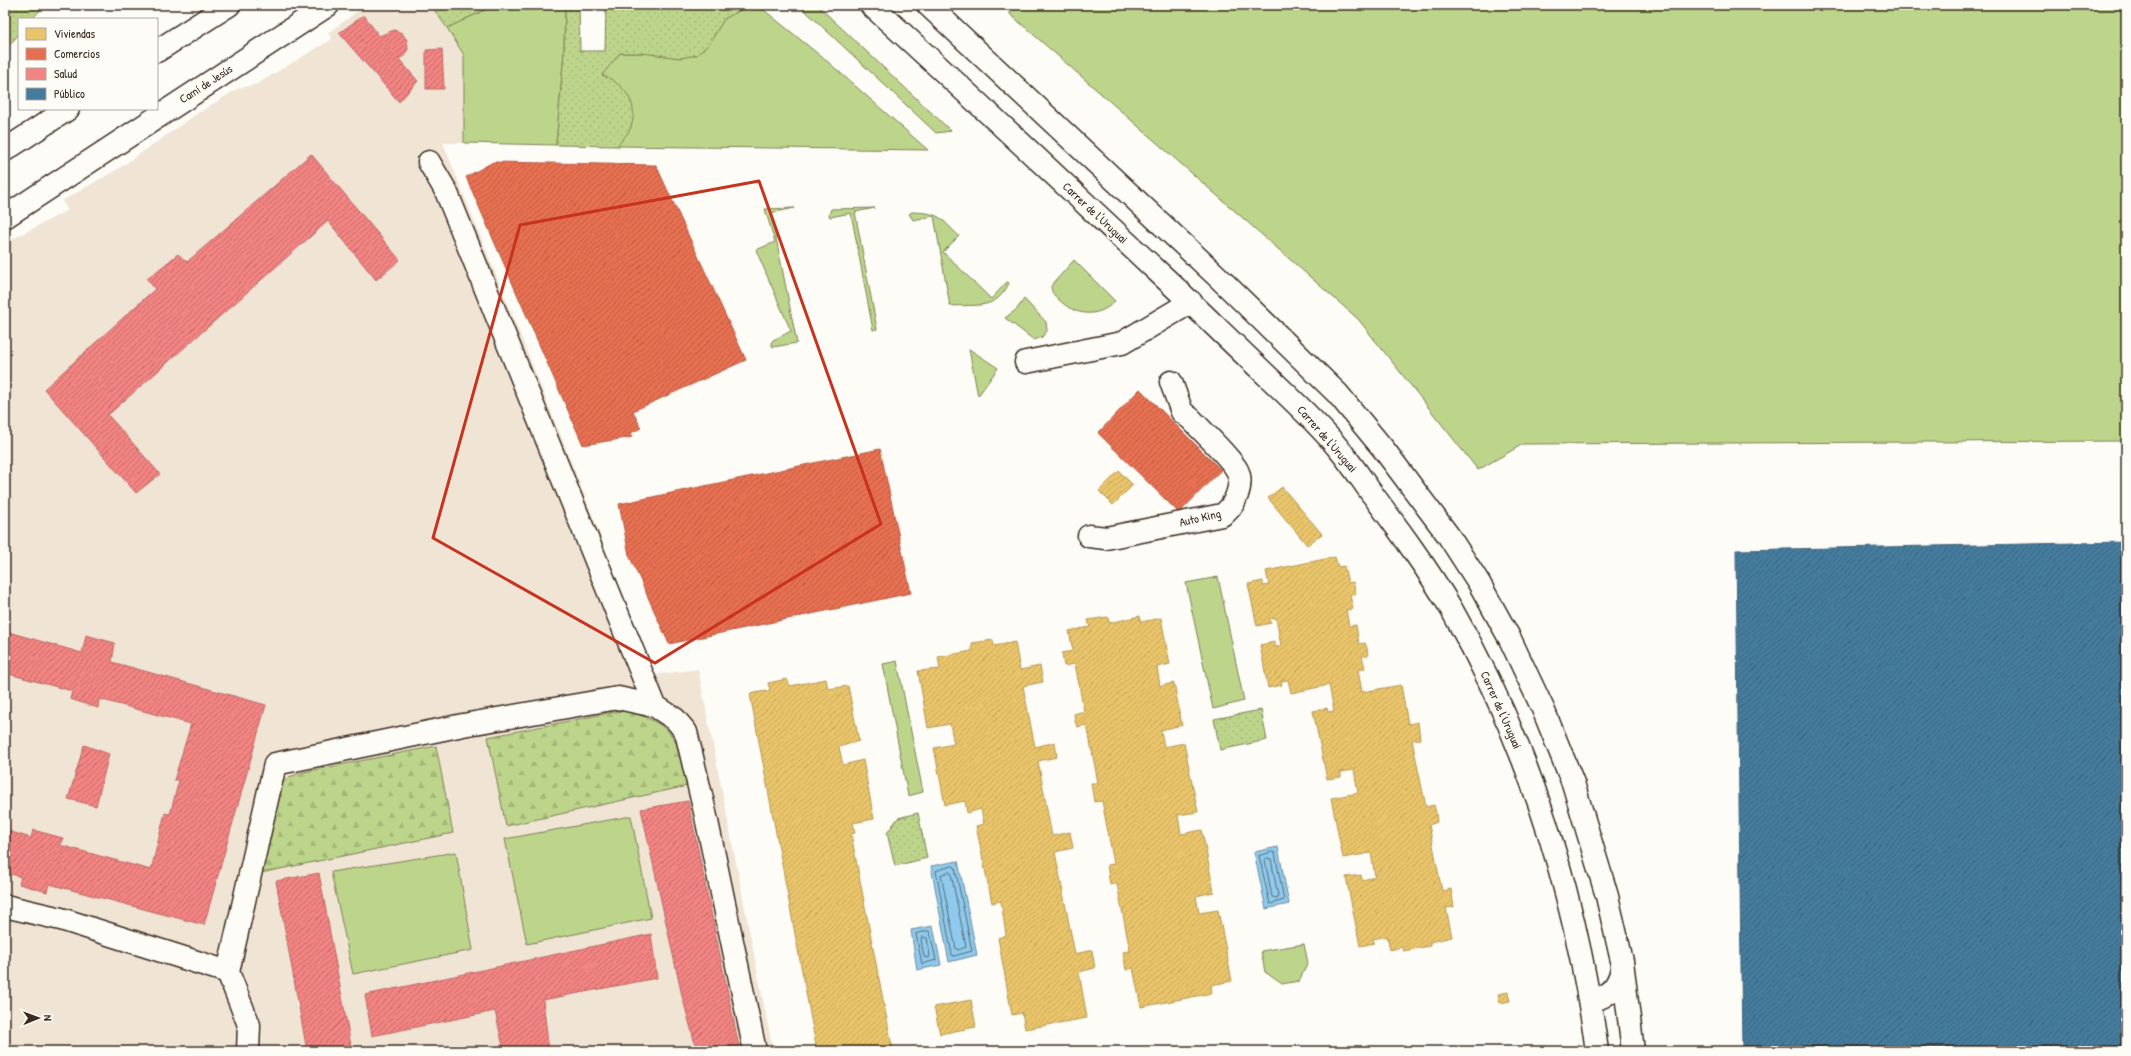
<svg xmlns="http://www.w3.org/2000/svg" width="2131" height="1056" viewBox="0 0 2131 1056" font-family="'Patrick Hand',sans-serif">
<style>
.built{fill:#f0e4d4}
.grass{fill:#bdd58b;stroke:#7c8054}
.forest{fill:url(#forest-firs);stroke:#7c8054}
.park{fill:url(#park-dots);stroke:#7c8054}
.water{fill:#8dcaed;stroke:#6c8a9a}
.homes{fill:url(#homes-hatch);stroke:#b59653}
.shops{fill:url(#shops-hatch);stroke:#b35a42}
.health{fill:url(#health-hatch);stroke:#bb6964}
.public{fill:url(#public-hatch);stroke:#426377}
.lines{fill:none;stroke-linecap:round;stroke-linejoin:round}
.shore{stroke:#5c6a71;stroke-width:1}
.minor-casing{stroke:#3b2a1e;stroke-width:25}
.major-casing{stroke:#3b2a1e;stroke-width:25}
.minor{stroke:#fdfcf7;stroke-width:22}
.major{stroke:#fdfcf7;stroke-width:22}
.marked{fill:none;stroke:#c8321e;stroke-width:3;stroke-linejoin:round}
.labels{text-anchor:middle;stroke-width:4;stroke-linejoin:round;paint-order:stroke}
.street-label{font-size:12px;fill:#3b2a1e;stroke:#fdfcf7}
</style>
<defs>
<pattern id="forest-firs" width="22" height="20" patternUnits="userSpaceOnUse"><rect width="22" height="20" fill="#bdd58b"/><path d="M5 1l3.5 6h-7zM16 11l3.5 6h-7z" fill="#a3b778"/></pattern>
<pattern id="park-dots" width="8" height="8" patternUnits="userSpaceOnUse"><rect width="8" height="8" fill="#bdd58b"/><path d="M2 2h.1M6 6h.1" fill="none" stroke="#a3b778" stroke-width="1.8" stroke-linecap="round"/></pattern>
<pattern id="homes-hatch" width="6" height="6" patternUnits="userSpaceOnUse"><rect width="6" height="6" fill="#e9c46a"/><path d="M-1 1l2-2M0 6l6-6M5 7l2-2" fill="none" stroke="#c9a95b"/></pattern>
<pattern id="shops-hatch" width="6" height="6" patternUnits="userSpaceOnUse"><rect width="6" height="6" fill="#e76f51"/><path d="M-1 1l2-2M0 6l6-6M5 7l2-2" fill="none" stroke="#bc5b43"/></pattern>
<pattern id="health-hatch" width="6" height="6" patternUnits="userSpaceOnUse"><rect width="6" height="6" fill="#f28482"/><path d="M-1 1l2-2M0 6l6-6M5 7l2-2" fill="none" stroke="#c56c6a"/></pattern>
<pattern id="public-hatch" width="6" height="6" patternUnits="userSpaceOnUse"><rect width="6" height="6" fill="#457b9d"/><path d="M-1 1l2-2M0 6l6-6M5 7l2-2" fill="none" stroke="#3b657f"/></pattern>
</defs>
<rect width="100%" height="100%" fill="#fdfcf7"/>
<filter id="ink" filterUnits="userSpaceOnUse"><feTurbulence type="fractalNoise" baseFrequency=".025" numOctaves="2"/><feDisplacementMap in="SourceGraphic" scale="8" xChannelSelector="R" yChannelSelector="G"/><feConvolveMatrix kernelMatrix="1 2 1 2 8 2 1 2 1" color-interpolation-filters="sRGB"/></filter>
<g filter="url(#ink)">
<path class="built" d="M 366,5 L 431,5 L 464,55 L 464,143 L 443,143 L 565,446 L 655,675 L 698,669 L 773,1051 L 5,1051 L 5,243 L 68,210 L 62,201 L 118,169 L 198,113 L 239,88 L 257,84 L 332,39 L 328,33 Z"/>
<path class="grass" d="M 495,5 L 565,5 L 564,52 L 556,145 L 464,143 L 464,55 L 447,28 Z
M 799,5 L 817,5 L 951,131 L 936,133 Z
M 1010,5 L 2126,5 L 2126,441 L 1523,444 L 1478,470 L 1358,319 L 1010,14 Z
M 744,8 L 764,10 L 828,62 L 928,150 L 617,146 L 629,130 L 601,75 L 620,53 L 642,53 L 709,44 L 724,19 Z
M 795,208 L 771,213 L 797,343 L 773,347 L 771,343 L 773,340 L 791,331 L 756,250 L 775,242 L 765,209 Z
M 875,208 L 855,212 L 877,329 L 873,330 L 851,213 L 830,217 L 829,215 L 831,209 Z
M 912,212 C 941,213 939,217 959,236 L 943,252 L 991,299 L 1007,282 L 1009,283 C 996,311 977,304 950,306 L 934,216 L 913,220 L 909,214 Z
M 1074,260 L 1115,301 C 1098,319 1075,316 1058,299 C 1054,295 1051,292 1051,286 Z
M 1024,299 L 1046,322 L 1047,331 L 1042,337 L 1034,340 L 1005,318 L 1017,309 Z
M 969,349 L 998,368 L 978,396 Z
M 1218,577 L 1244,701 L 1213,709 L 1186,583 Z
M 897,661 L 923,792 L 908,796 L 883,664 Z
M 631,816 L 651,918 L 527,944 L 505,839 Z
M 456,852 L 473,950 L 353,974 L 331,872 Z
M 1304,944 L 1308,963 L 1299,981 L 1282,984 L 1265,972 L 1261,951 Z"/>
<path class="forest" d="M 629,711 C 676,727 679,739 687,786 L 506,826 L 488,737 L 614,712 Z
M 436,746 L 453,833 L 256,874 L 281,784 L 289,777 L 304,772 Z"/>
<path class="park" d="M 5,5 L 45,5 L 32,19 L 19,19 L 19,34 L 5,50 Z
M 431,5 L 495,5 L 447,28 Z
M 565,5 L 579,5 L 580,51 L 605,51 L 606,5 L 766,5 L 764,10 L 744,8 L 724,19 L 709,44 L 697,55 L 680,58 L 642,53 L 620,53 L 602,75 C 624,83 642,106 629,131 C 626,136 621,141 617,146 L 556,145 L 564,52 Z
M 1261,710 L 1267,740 L 1220,750 L 1214,719 Z
M 918,813 L 927,858 L 895,866 L 887,833 L 898,818 Z"/>
<path class="water" d="M 1278,847 L 1289,904 L 1266,909 L 1254,852 Z
M 958,861 L 977,955 L 949,962 L 931,866 Z
M 933,926 L 941,965 L 917,970 L 911,930 Z"/>
<path class="homes" d="M 1119,471 L 1133,485 L 1113,505 L 1099,491 Z
M 1282,487 L 1322,534 L 1307,545 L 1268,498 Z
M 1335,557 L 1338,567 L 1344,566 L 1348,583 L 1353,582 L 1356,594 L 1350,595 L 1353,609 L 1346,610 L 1349,626 L 1356,625 L 1359,644 L 1365,643 L 1367,648 L 1368,656 L 1362,656 L 1365,668 L 1358,670 L 1362,692 L 1401,685 L 1408,724 L 1418,722 L 1420,739 L 1412,740 L 1426,807 L 1434,805 L 1436,813 L 1437,822 L 1429,825 L 1442,891 L 1451,889 L 1454,907 L 1446,908 L 1452,937 L 1430,942 L 1430,946 L 1403,951 L 1402,947 L 1390,950 L 1387,936 L 1373,939 L 1374,943 L 1360,946 L 1346,877 L 1361,875 L 1362,880 L 1375,877 L 1371,853 L 1343,858 L 1331,798 L 1358,793 L 1354,770 L 1341,772 L 1341,777 L 1327,779 L 1313,711 L 1327,708 L 1328,712 L 1334,711 L 1329,685 L 1291,693 L 1288,680 L 1281,681 L 1282,685 L 1268,688 L 1260,645 L 1275,642 L 1275,647 L 1281,646 L 1276,618 L 1269,619 L 1271,623 L 1257,626 L 1248,584 L 1263,581 L 1263,586 L 1269,585 L 1266,571 Z
M 1140,616 L 1141,622 L 1161,618 L 1170,664 L 1157,667 L 1160,686 L 1174,683 L 1182,725 L 1161,730 L 1164,747 L 1184,743 L 1198,812 L 1178,815 L 1181,834 L 1202,830 L 1214,892 L 1196,896 L 1199,913 L 1218,910 L 1232,981 L 1211,985 L 1212,993 L 1141,1007 L 1133,968 L 1126,970 L 1123,952 L 1130,951 L 1117,884 L 1110,885 L 1107,865 L 1114,864 L 1102,801 L 1094,802 L 1091,783 L 1098,783 L 1087,725 L 1077,727 L 1075,721 L 1074,714 L 1084,711 L 1075,664 L 1064,666 L 1062,653 L 1073,651 L 1069,631 L 1090,627 L 1088,620 L 1108,617 L 1109,623 Z
M 993,640 L 994,646 L 1015,642 L 1020,670 L 1040,666 L 1043,682 L 1023,686 L 1035,747 L 1055,742 L 1057,757 L 1038,761 L 1052,836 L 1070,832 L 1073,848 L 1055,852 L 1075,954 L 1092,950 L 1095,968 L 1079,972 L 1087,1018 L 1025,1029 L 1022,1013 L 1012,1015 L 998,938 L 1006,935 L 1001,901 L 992,903 L 976,826 L 984,824 L 981,809 L 967,813 L 965,801 L 945,805 L 934,748 L 954,744 L 950,724 L 928,728 L 918,671 L 940,669 L 938,657 L 972,651 L 972,643 Z
M 787,679 L 790,686 L 826,679 L 828,689 L 848,686 L 859,741 L 839,747 L 843,765 L 863,760 L 874,819 L 853,823 L 855,833 L 851,834 L 893,1051 L 817,1051 L 750,694 L 770,690 L 768,683 Z
M 1508,992 L 1510,1001 L 1500,1003 L 1498,994 Z
M 971,1000 L 976,1027 L 940,1034 L 934,1007 Z"/>
<path class="shops" d="M 493,162 L 656,165 L 746,360 L 633,411 L 641,428 L 631,433 L 633,437 L 583,445 L 466,177 Z
M 1140,389 L 1221,470 L 1179,513 L 1098,433 Z
M 880,449 L 911,593 L 669,644 L 629,555 L 619,504 Z"/>
<path class="health" d="M 364,15 L 379,36 L 394,30 L 402,33 L 407,40 L 408,49 L 404,56 L 399,59 L 418,81 L 399,102 L 339,33 Z
M 442,49 L 444,89 L 426,89 L 426,50 Z
M 311,154 L 400,260 L 376,280 L 328,221 L 108,415 L 160,474 L 136,493 L 44,389 L 155,289 L 147,279 L 178,254 L 187,262 Z
M 5,631 L 82,653 L 86,635 L 115,643 L 112,662 L 266,705 L 204,925 L 49,884 L 47,892 L 19,884 L 21,877 L 5,872 L 5,830 L 31,838 L 33,830 L 63,838 L 60,845 L 151,870 L 165,813 L 170,814 L 179,780 L 174,780 L 191,724 L 99,699 L 98,708 L 70,699 L 72,691 L 5,673 Z
M 84,745 L 109,754 L 96,806 L 68,799 Z
M 688,801 L 740,1051 L 697,1051 L 682,996 L 641,809 Z
M 319,873 L 352,1051 L 307,1051 L 276,881 Z
M 651,934 L 657,978 L 543,1000 L 549,1051 L 504,1051 L 495,1011 L 372,1036 L 365,995 Z"/>
<path class="public" d="M 2126,542 L 2126,1051 L 1742,1051 L 1736,550 Z"/>
<g class="lines">
<path class="shore" d="M 1273,852 L 1275,853 L 1284,900 L 1270,904 L 1259,856 Z
M 1267,858 L 1271,859 L 1278,896 L 1277,898 L 1272,897 L 1265,860 Z
M 953,866 L 955,867 L 972,951 L 954,956 L 952,955 L 936,871 Z
M 949,872 L 951,873 L 966,947 L 958,950 L 956,949 L 941,875 Z
M 928,931 L 930,932 L 936,960 L 922,964 L 916,934 Z
M 923,937 L 927,938 L 930,956 L 929,958 L 924,957 L 921,939 Z"/>
<defs>
<path id="minor" d="M 871,5 C 967,92 1061,181 1155,269 C 1191,302 1225,336 1260,369 C 1287,395 1315,420 1339,449 C 1350,462 1360,477 1370,491 C 1399,530 1428,569 1452,610 C 1530,747 1576,896 1597,1051
M 928,5 L 1218,277 L 1338,394 L 1385,451 L 1448,535 L 1479,583 L 1510,639 L 1543,709 L 1573,783 L 1607,896 L 1622,961 L 1633,1051
M 429,162 L 446,191 L 655,706
M 1026,362 L 1122,343 L 1191,302
M 1089,536 L 1106,538 L 1222,515 C 1235,507 1244,484 1237,470 C 1230,457 1202,431 1191,419 L 1182,412 L 1171,382
M 5,906 L 61,919 L 228,972
M 1590,1001 C 1609,997 1621,984 1622,965
M 248,1051 L 249,1025 L 228,972 L 275,764 L 463,725 L 618,698 L 655,706 L 675,719 L 686,732 L 705,812 L 755,1051"/>
<path id="major" d="M 157,51 L 229,5
M 5,150 L 68,109
M 5,217 L 328,5"/>
</defs>
<use href="#minor" class="minor-casing"/>
<use href="#major" class="major-casing"/>
<use href="#minor" class="minor"/>
<use href="#major" class="major"/>
</g>
</g>
<path class="marked" d="M 759,181 L 881,524 L 655,663 L 433,538 L 520,225 Z"/>
<g class="labels">
<g class="street-label">
<text transform="translate(206 84) rotate(-33)" y="4">Camí de Jesús</text>
<text transform="translate(1095 213) rotate(43)" y="4">Carrer de l'Uruguai</text>
<text transform="translate(1327 439) rotate(49)" y="4">Carrer de l'Uruguai</text>
<text transform="translate(1200 518) rotate(-13)" y="4">Auto King</text>
<text transform="translate(1501 710) rotate(66)" y="4">Carrer de l'Uruguai</text>
</g>
</g>
<rect width="2131" height="1056" fill="none" stroke="#fdfcf7" stroke-width="20"/>
<rect x="10" y="10" width="2111" height="1036" fill="none" stroke="#3b2a1e" stroke-width="1.5" filter="url(#ink)"/>
<rect x="18" y="18" width="140" height="92" fill="#fdfcf7" stroke="#afa8a0"/>
<rect x="26" y="28" width="20" height="12" fill="#e9c46a" stroke="#afa8a0"/>
<text x="54" y="38" font-size="12" fill="#3b2a1e">Viviendas</text>
<rect x="26" y="48" width="20" height="12" fill="#e76f51" stroke="#afa8a0"/>
<text x="54" y="58" font-size="12" fill="#3b2a1e">Comercios</text>
<rect x="26" y="68" width="20" height="12" fill="#f28482" stroke="#afa8a0"/>
<text x="54" y="78" font-size="12" fill="#3b2a1e">Salud</text>
<rect x="26" y="88" width="20" height="12" fill="#457b9d" stroke="#afa8a0"/>
<text x="54" y="98" font-size="12" fill="#3b2a1e">Público</text>
<g transform="translate(38 1018) rotate(89)" stroke="#fdfcf7" stroke-width="3" paint-order="stroke">
<path d="M0-3L7 15L0 10L-7 15Z" fill="#3b2a1e"/>
<text y="-6" font-size="11" font-weight="bold" text-anchor="middle" fill="#3b2a1e">N</text>
</g>
</svg>
